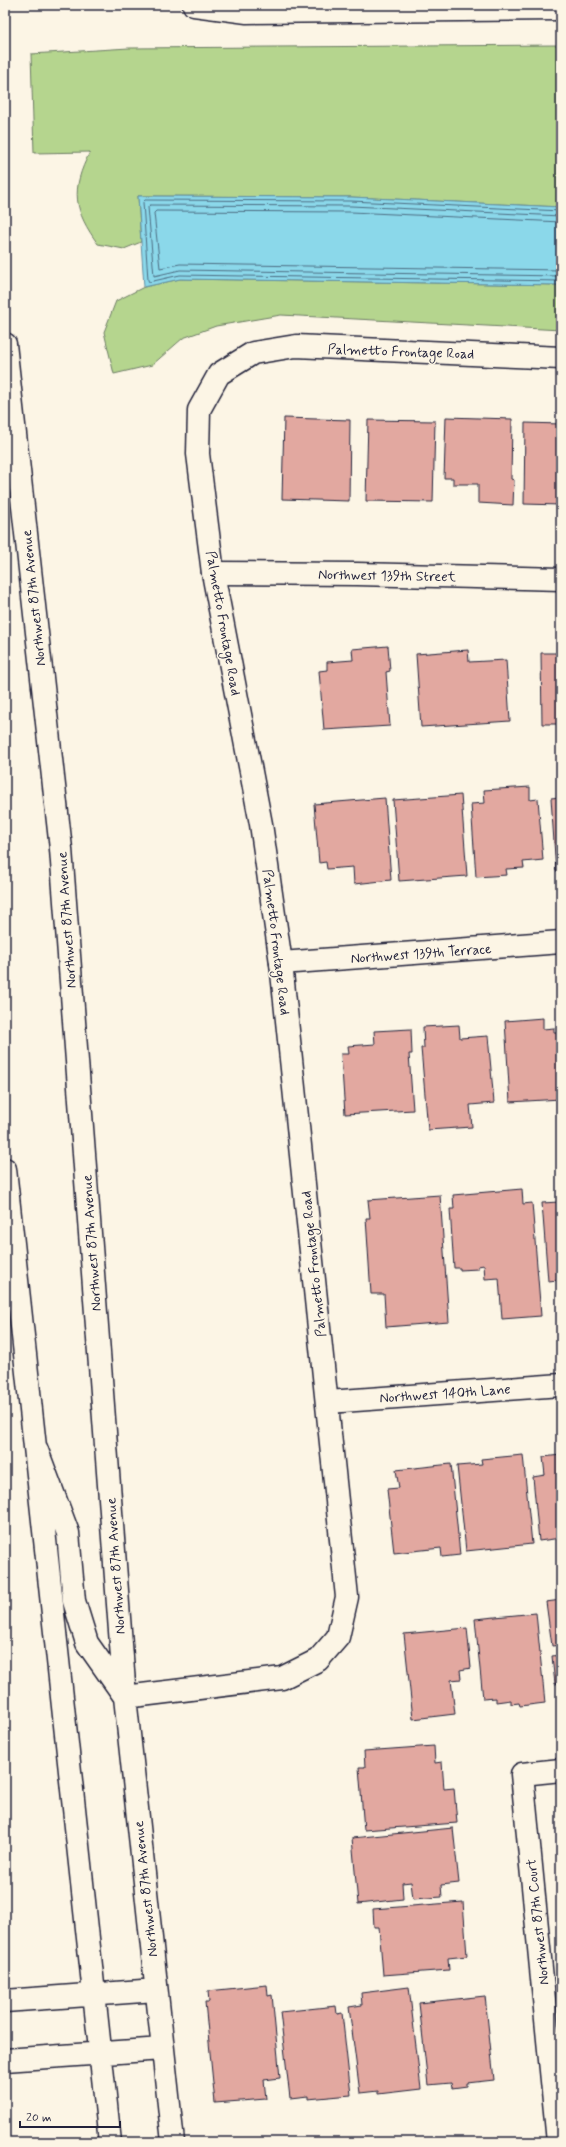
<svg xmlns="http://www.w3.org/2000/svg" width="566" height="2147" viewBox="0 0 566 2147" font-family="Mynerve,sans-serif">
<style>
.green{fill:#b5d58e;stroke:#6c7c64}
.water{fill:#8bd8ea;stroke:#618fa4}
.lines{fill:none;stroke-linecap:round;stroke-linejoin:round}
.shore{stroke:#4c6b81;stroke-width:1}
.building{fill:#e2a8a0;stroke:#22223b}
.street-casing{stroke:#22223b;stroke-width:25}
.secondary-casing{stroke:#22223b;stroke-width:25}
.highway-casing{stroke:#22223b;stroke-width:25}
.street{stroke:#fcf5e5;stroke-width:22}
.secondary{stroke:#fcf5e5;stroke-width:22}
.highway{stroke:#fcf5e5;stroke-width:22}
.labels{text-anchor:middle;stroke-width:3;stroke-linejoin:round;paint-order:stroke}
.street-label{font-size:14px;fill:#22223b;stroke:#fcf5e5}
</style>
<rect width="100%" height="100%" fill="#fcf5e5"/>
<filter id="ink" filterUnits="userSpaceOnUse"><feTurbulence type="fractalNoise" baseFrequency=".025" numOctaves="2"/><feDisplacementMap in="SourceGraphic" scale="8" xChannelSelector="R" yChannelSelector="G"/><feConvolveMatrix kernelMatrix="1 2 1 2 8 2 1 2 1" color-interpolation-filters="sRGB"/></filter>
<g filter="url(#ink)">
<path class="green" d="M 561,45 L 561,207 L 351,197 L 138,196 L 141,242 L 124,249 L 98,244 C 74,211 70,190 90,152 L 34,153 L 31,54 L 129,48 Z
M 180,279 L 561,285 L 561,330 L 281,315 L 216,326 L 183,338 L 152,365 L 114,374 L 104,332 L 116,301 L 144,287 Z"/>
<path class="water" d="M 138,196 L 351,197 L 561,207 L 561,285 L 180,279 L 144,287 Z"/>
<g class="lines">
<path class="shore" d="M 561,211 L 351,201 L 145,200 L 143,202 L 148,280 L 149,282 L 180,275 L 561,281
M 561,216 L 351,206 L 150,205 L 148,207 L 154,276 L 180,270 L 561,276
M 561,222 L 351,212 L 156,211 L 154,213 L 160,268 L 180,264 L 561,270"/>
</g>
<path class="building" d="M 446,417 L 512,419 L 511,479 L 514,480 L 513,505 L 478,503 L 478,484 L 453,484 L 453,478 L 444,478 Z
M 284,418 L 350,420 L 349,501 L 282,499 Z
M 368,420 L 435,421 L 433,502 L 366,501 Z
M 525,423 L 561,424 L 561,505 L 524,504 Z
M 388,646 L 390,671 L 386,672 L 390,726 L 324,730 L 319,671 L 327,670 L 327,662 L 353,660 L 352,649 Z
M 468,650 L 469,662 L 506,660 L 510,721 L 421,727 L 416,654 Z
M 541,653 L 561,653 L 561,724 L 542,724 Z
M 530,787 L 530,800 L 538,799 L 543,860 L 523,862 L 524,868 L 506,869 L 507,875 L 476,877 L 471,804 L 485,803 L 484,790 Z
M 461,795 L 467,876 L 399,881 L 393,800 Z
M 561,797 L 561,870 L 556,871 L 551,798 Z
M 385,798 L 391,880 L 354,884 L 353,867 L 327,869 L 326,862 L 319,863 L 314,804 Z
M 543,1018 L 543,1029 L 554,1028 L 554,1033 L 561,1033 L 561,1099 L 510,1102 L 505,1021 Z
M 459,1025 L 460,1038 L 488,1036 L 494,1103 L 470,1105 L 472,1127 L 428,1130 L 421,1048 L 424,1048 L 423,1027 Z
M 411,1029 L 412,1054 L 409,1054 L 413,1110 L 345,1114 L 341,1054 L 349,1054 L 348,1046 L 375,1044 L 374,1031 Z
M 522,1189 L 523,1204 L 532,1203 L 541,1316 L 502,1319 L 499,1278 L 485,1279 L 484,1265 L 478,1266 L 478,1269 L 460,1270 L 460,1268 L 454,1268 L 450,1209 L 454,1209 L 453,1195 Z
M 440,1195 L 449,1322 L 386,1327 L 384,1294 L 371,1294 L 366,1218 L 370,1218 L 368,1200 Z
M 558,1199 L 561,1199 L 561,1308 L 559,1280 L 548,1281 L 542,1203 L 559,1202 Z
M 523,1455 L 532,1544 L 466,1551 L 457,1466 L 482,1464 L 481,1459 Z
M 561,1455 L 561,1538 L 539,1541 L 533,1477 L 545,1475 L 543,1457 Z
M 451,1464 L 460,1555 L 442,1557 L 441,1548 L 394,1553 L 387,1489 L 399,1488 L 396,1470 Z
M 561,1600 L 561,1645 L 552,1646 L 546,1602 Z
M 536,1613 L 545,1703 L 520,1706 L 519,1703 L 511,1704 L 511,1700 L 496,1702 L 496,1698 L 483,1699 L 475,1619 Z
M 467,1628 L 471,1668 L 460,1670 L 461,1679 L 451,1680 L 455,1714 L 413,1719 L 404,1634 Z
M 561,1655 L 561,1683 L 555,1684 L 552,1656 Z
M 434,1746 L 435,1763 L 442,1762 L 444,1789 L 454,1788 L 457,1823 L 364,1830 L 359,1767 L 365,1767 L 364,1751 Z
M 453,1828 L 459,1883 L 441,1885 L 442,1897 L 413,1899 L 411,1882 L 402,1883 L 403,1899 L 358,1904 L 352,1838 Z
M 463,1902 L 467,1956 L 448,1958 L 449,1970 L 383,1975 L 379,1927 L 374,1927 L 373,1909 Z
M 267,1985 L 268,1996 L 272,1995 L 280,2078 L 264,2080 L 266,2099 L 215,2103 L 205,2002 L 209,2002 L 208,1991 Z
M 409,1987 L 421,2089 L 378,2094 L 378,2091 L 360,2093 L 349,2007 L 362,2005 L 361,1993 Z
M 485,1996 L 494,2080 L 467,2083 L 467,2086 L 452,2088 L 451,2083 L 428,2085 L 419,2003 Z
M 336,2006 L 337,2014 L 342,2013 L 351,2095 L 308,2099 L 308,2096 L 290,2098 L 280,2012 Z"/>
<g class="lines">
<defs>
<path id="street" d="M 213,573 L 357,574 L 561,579
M 281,963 L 561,942
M 328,1402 L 561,1385
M 558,2142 L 522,1774 L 561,1770"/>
<path id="secondary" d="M 5,344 L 61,849 L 125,1697 L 173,2142
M 5,1169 L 110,2142
M 36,1448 L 68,1533 L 74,1601 L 87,1643 L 125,1697 L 282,1678 L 318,1660 L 338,1637 L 347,1597 L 281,963 L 261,824 L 213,573 L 198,454 L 199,410 L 219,374 L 253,353 L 296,346 L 561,358
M 5,2001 L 156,1990
M 5,2060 L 162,2049"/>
<path id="highway" d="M 194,5 L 247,12 L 561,9"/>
</defs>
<use href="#street" class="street-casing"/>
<use href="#secondary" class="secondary-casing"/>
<use href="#highway" class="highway-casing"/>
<use href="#street" class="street"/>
<use href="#secondary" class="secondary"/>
<use href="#highway" class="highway"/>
</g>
</g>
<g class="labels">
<g class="street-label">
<text transform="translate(401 351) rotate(2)" y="5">Palmetto Frontage Road</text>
<text transform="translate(387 575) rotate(1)" y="5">Northwest 139th Street</text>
<text transform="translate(33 598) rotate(-96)" y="5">Northwest 87th Avenue</text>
<text transform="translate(224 623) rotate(80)" y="5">Palmetto Frontage Road</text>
<text transform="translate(66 920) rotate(-94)" y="5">Northwest 87th Avenue</text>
<text transform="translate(277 942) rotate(83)" y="5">Palmetto Frontage Road</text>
<text transform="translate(421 953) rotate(-4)" y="5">Northwest 139th Terrace</text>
<text transform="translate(91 1243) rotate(-94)" y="5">Northwest 87th Avenue</text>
<text transform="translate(313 1264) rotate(-96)" y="5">Palmetto Frontage Road</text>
<text transform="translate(445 1393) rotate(-4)" y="5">Northwest 140th Lane</text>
<text transform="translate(115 1566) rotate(-94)" y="5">Northwest 87th Avenue</text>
<text transform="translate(145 1889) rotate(-96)" y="5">Northwest 87th Avenue</text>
<text transform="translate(537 1922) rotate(-96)" y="5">Northwest 87th Court</text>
</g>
</g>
<rect width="566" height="2147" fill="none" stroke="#fcf5e5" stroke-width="20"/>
<rect x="10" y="10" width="546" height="2127" fill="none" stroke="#22223b" stroke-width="1.5" filter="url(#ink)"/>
<path d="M20 2121v6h100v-6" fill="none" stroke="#22223b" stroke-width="2"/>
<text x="26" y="2121" font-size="12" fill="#22223b" stroke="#fcf5e5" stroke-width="3" paint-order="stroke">20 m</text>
</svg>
